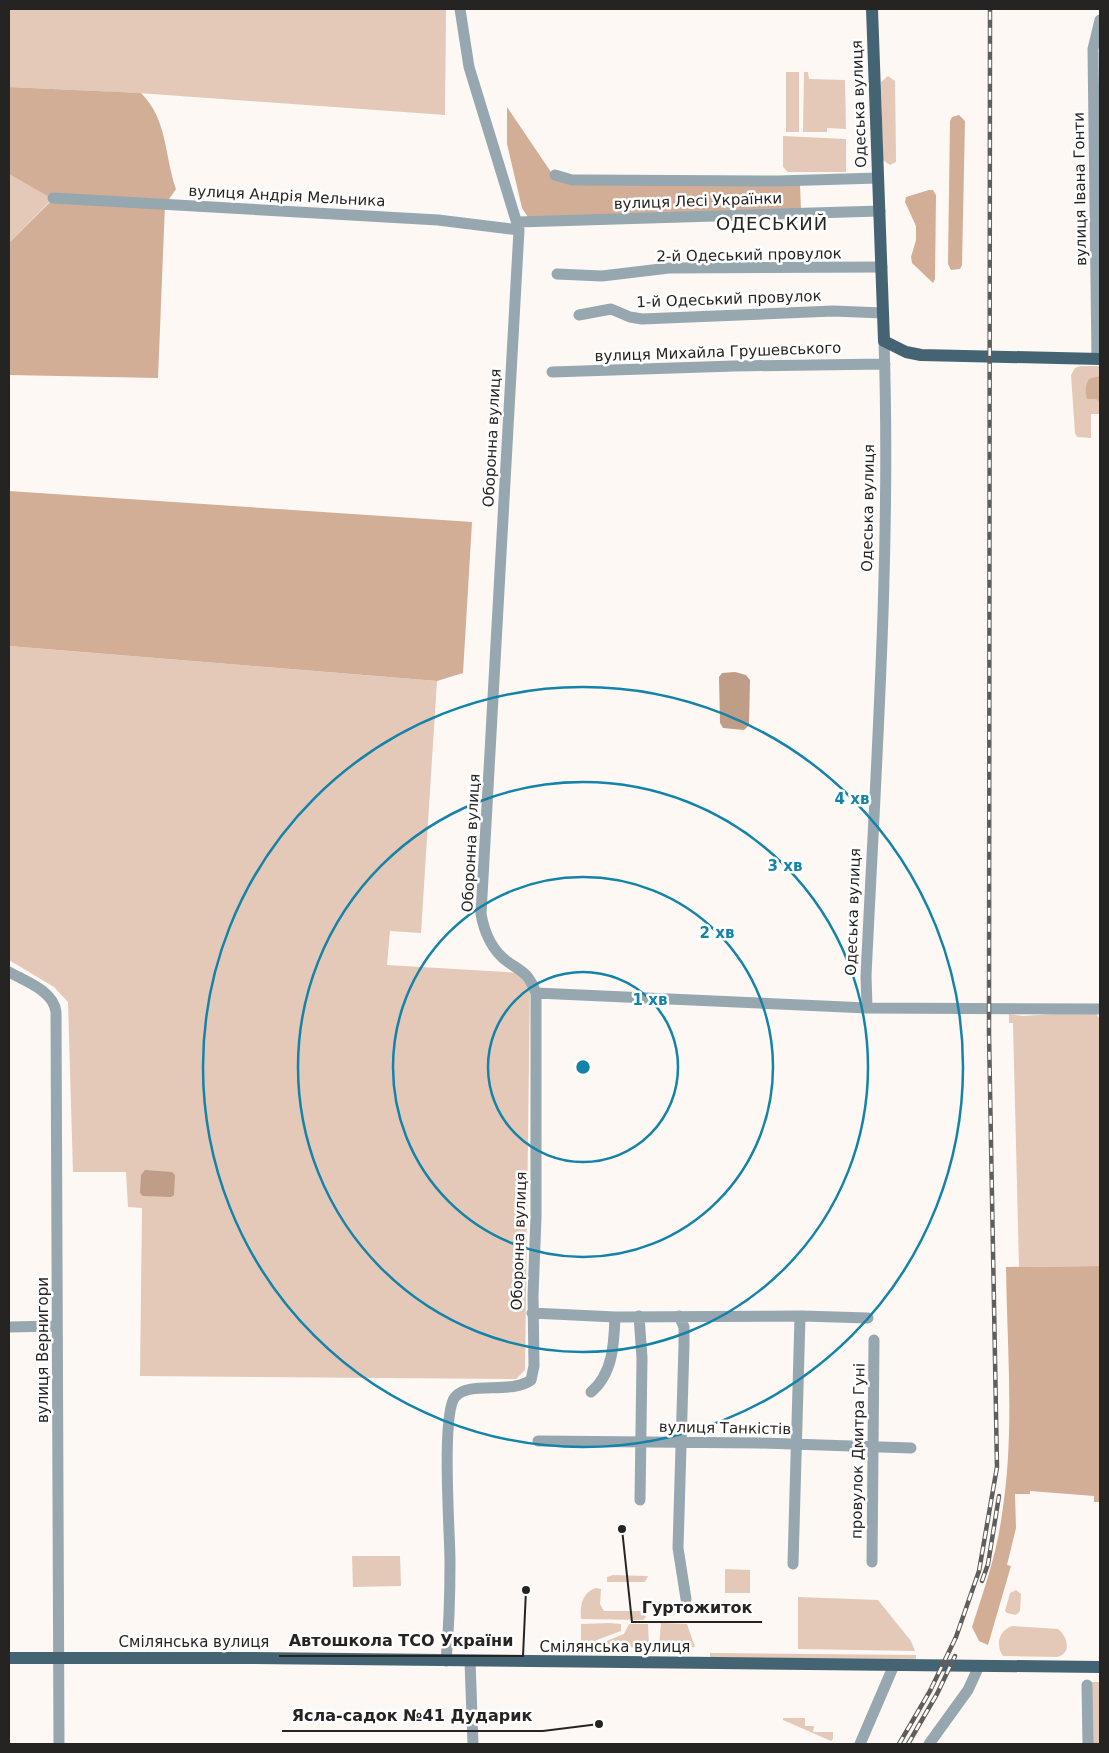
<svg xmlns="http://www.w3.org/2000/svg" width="1109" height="1753" viewBox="0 0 1109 1753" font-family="'DejaVu Sans',sans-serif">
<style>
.green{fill:#e4c9b8}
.forest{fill:#d2ae97}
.water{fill:#c09d87}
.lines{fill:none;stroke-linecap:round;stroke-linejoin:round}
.minor{stroke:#96a7b0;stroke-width:11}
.major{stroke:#446473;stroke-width:12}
.rail-casing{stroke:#605e5b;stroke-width:4.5}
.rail{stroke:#fff;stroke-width:2.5;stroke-dasharray:8;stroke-linecap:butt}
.ring{fill:none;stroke:#1383aa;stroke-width:2.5}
.labels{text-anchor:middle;stroke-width:5;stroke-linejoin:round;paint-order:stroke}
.street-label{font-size:15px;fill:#262422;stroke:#fff}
.quarter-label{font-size:18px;letter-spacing:1px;fill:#262422;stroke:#fff}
.centre{fill:#1383aa;stroke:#fff;stroke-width:2.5}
.ring-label{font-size:15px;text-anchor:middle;font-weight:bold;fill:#1383aa;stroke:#fff;stroke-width:5;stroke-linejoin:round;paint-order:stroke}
.leader{fill:none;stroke:#262422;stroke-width:2}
.callout-dot{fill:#262422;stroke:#fff;stroke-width:2}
.callout-label{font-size:16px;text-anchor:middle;font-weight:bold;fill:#262422;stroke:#fff;stroke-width:5;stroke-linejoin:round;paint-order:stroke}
</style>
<rect width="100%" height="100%" fill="#fdf8f4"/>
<path class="green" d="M 9,9 L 446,9 L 445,115 L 138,93 L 9,87 Z
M 786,72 L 799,72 L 799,132 L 786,132 Z
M 804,72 L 808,72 L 809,79 L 845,80 L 846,129 L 827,128 L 827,132 L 803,132 Z
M 888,76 L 895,81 L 896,158 L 896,162 L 890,165 L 883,160 L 881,82 Z
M 783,136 L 846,139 L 846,172 L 788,172 L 783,167 Z
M 9,174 L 53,198 L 9,243 Z
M 1080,366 L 1100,366 L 1100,414 L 1091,414 L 1091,438 L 1077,437 L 1075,433 L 1071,375 L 1075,368 Z
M 9,646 L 437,681 L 421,933 L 390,931 L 387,965 L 521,973 L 530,985 L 525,1370 L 516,1379 L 140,1376 L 142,1208 L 128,1207 L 126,1172 L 73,1172 L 68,1002 L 54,987 L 9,960 Z
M 1094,1011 L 1100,1019 L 1100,1266 L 1019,1267 L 1013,1023 L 1009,1023 L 1009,1014 L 1023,1016 Z
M 352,1556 L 400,1556 L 401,1586 L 353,1587 Z
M 725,1569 L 750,1570 L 750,1593 L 725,1593 Z
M 613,1575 L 648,1576 L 645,1582 L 607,1582 L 607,1577 Z
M 596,1588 L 601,1589 L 600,1604 L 604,1611 L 645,1611 L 646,1617 L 643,1620 L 581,1619 C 580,1607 582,1592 596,1588 Z
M 1016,1590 L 1021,1594 L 1020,1611 L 1016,1615 L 1007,1613 L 1005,1611 L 1010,1593 Z
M 798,1597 L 878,1600 L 911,1641 L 915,1651 L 798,1649 Z
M 610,1623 L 621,1624 L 621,1631 L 581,1646 L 581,1624 Z
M 661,1623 L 687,1624 L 695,1647 L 659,1647 Z
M 629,1624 L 648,1624 L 649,1647 L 589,1648 L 624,1634 Z
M 1012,1626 L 1058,1629 C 1068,1637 1072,1653 1057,1657 L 1003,1656 C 995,1644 999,1631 1012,1626 Z
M 710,1653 L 916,1655 L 916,1659 L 710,1658 Z
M 1090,1682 L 1100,1682 L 1100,1744 L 1090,1744 Z
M 783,1718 L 805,1718 L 805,1726 L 814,1726 L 813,1732 L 833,1732 L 833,1739 L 831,1741 L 783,1720 Z"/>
<path class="forest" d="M 9,87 L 141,93 C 168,120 164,155 176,189 L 165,205 L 158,378 L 9,375 L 9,243 L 53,199 L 9,174 Z
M 507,107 L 553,175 L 800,184 L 801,211 L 528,217 L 522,208 L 507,144 Z
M 959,115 L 965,121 L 962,265 L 960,269 L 951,270 L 948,264 L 950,121 L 952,117 Z
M 929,190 L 933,190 L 936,195 L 935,279 L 933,283 L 912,263 L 911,257 L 916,240 L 916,226 L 905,202 L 906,197 Z
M 1100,376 L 1100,402 L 1096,399 L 1087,399 C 1085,391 1085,386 1089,379 Z
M 9,491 L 472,522 L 463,673 L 437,681 L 9,646 Z
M 1100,1266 L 1100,1502 L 1094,1502 L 1094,1496 L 1030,1491 L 1030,1494 L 1015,1494 L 1016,1528 L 1007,1565 L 1011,1566 L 988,1645 L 979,1641 L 972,1627 C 984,1590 997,1553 1002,1514 C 1015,1433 1007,1349 1006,1267 Z"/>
<path class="water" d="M 735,672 L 746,675 L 750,680 L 749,725 L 744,730 L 723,728 L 720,723 L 719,677 L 722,673 Z
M 145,1170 L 172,1172 L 175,1175 L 174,1195 L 171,1197 L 143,1196 L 140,1193 L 141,1175 Z"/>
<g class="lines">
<path class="minor" d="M 555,175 L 572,180 L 583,180 L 778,181 L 878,178
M 53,198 L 438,220 L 519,230
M 518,222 L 880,211
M 557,274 L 602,276 L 669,268 L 882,267
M 579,315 L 611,309 L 630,317 L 642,319 L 833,311 L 883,313
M 1097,359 L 1093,49 L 1100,20
M 552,372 L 734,366 L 885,364
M 9,972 C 25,981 54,991 56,1012 L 59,1744
M 536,993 L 867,1008 L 1100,1009
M 867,1008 L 866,976 C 876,765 891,553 884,341
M 532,1313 L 615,1317 L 803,1316 L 868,1318
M 639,1316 L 642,1358 L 640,1500
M 679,1316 L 684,1327 L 684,1345 L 678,1548 L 686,1599
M 9,1327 L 57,1326
M 591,1392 C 613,1374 614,1344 615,1317
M 538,1441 L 759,1443 L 911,1448
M 872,1562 L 874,1340
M 793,1564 L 800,1317
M 446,1661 C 449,1628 450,1595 450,1562 C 450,1534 441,1414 455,1397 C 469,1380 511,1395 531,1380 L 534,1366 L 533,1296 L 536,1217 L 536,993 C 528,973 524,973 508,962 C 492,951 484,931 481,914 L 519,230 L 469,67 L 460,9
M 470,1661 L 473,1744
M 1087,1685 L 1088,1744
M 860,1744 L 894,1665
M 929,1744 L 968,1690 L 979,1666"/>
<path class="major" d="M 872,9 L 884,341 L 906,352 L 921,355 L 1100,359
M 9,1658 L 254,1658 L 1100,1667"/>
<defs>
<path id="rail" d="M 982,1581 L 988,1564 L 999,1496
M 899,1744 L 930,1691 L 956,1637 L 979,1571 L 997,1467 L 989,1034 L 990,9
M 908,1744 L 937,1694 L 955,1656"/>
</defs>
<use href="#rail" class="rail-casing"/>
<use href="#rail" class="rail"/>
</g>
<g class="ring">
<circle cx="583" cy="1067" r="95"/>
<circle cx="583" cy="1067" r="190"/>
<circle cx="583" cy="1067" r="285"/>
<circle cx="583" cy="1067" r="380"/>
</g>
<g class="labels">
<g class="street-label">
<text transform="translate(859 104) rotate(-92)" y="5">Одеська вулиця</text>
<text transform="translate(1080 189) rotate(-91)" y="5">вулиця Івана Гонти</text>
<text transform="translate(287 196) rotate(3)" y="5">вулиця Андрія Мельника</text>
<text transform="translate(698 201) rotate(-2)" y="5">вулиця Лесі Українки</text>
<text transform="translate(749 255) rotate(-1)" y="5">2-й Одеський провулок</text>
<text transform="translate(729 299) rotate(-2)" y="5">1-й Одеський провулок</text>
<text transform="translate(718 352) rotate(-2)" y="5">вулиця Михайла Грушевського</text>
<text transform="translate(492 438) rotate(-87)" y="5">Оборонна вулиця</text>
<text transform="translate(868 508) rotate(-89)" y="5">Одеська вулиця</text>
<text transform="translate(471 843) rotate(-87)" y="5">Оборонна вулиця</text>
<text transform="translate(853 912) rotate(-88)" y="5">Одеська вулиця</text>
<text transform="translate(519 1241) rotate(-88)" y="5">Оборонна вулиця</text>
<text transform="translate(43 1350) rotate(-90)" y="5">вулиця Вернигори</text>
<text transform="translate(725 1428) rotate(1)" y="5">вулиця Танкістів</text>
<text transform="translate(858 1451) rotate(-89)" y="5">провулок Дмитра Гуні</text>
<text x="194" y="1647">Смілянська вулиця</text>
<text x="615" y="1652">Смілянська вулиця</text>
</g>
<g class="quarter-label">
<text x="772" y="230">ОДЕСЬКИЙ</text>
</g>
</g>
<circle cx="583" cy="1067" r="8" class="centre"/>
<g class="ring-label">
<text x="852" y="804">4 хв</text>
<text x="785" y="871">3 хв</text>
<text x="717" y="938">2 хв</text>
<text x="650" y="1005">1 хв</text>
</g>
<path class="leader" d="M622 1529L632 1622H762M526 1590L523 1656H279M599 1724L543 1731H282"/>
<g class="callout-dot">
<circle cx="622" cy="1529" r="5"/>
<circle cx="526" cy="1590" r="5"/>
<circle cx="599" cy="1724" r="5"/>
</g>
<g class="callout-label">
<text x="697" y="1613">Гуртожиток</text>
<text x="401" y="1646">Автошкола ТСО України</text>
<text x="412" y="1721">Ясла-садок №41 Дударик</text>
</g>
<rect width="1109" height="1753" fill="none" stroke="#262422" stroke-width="20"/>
</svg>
